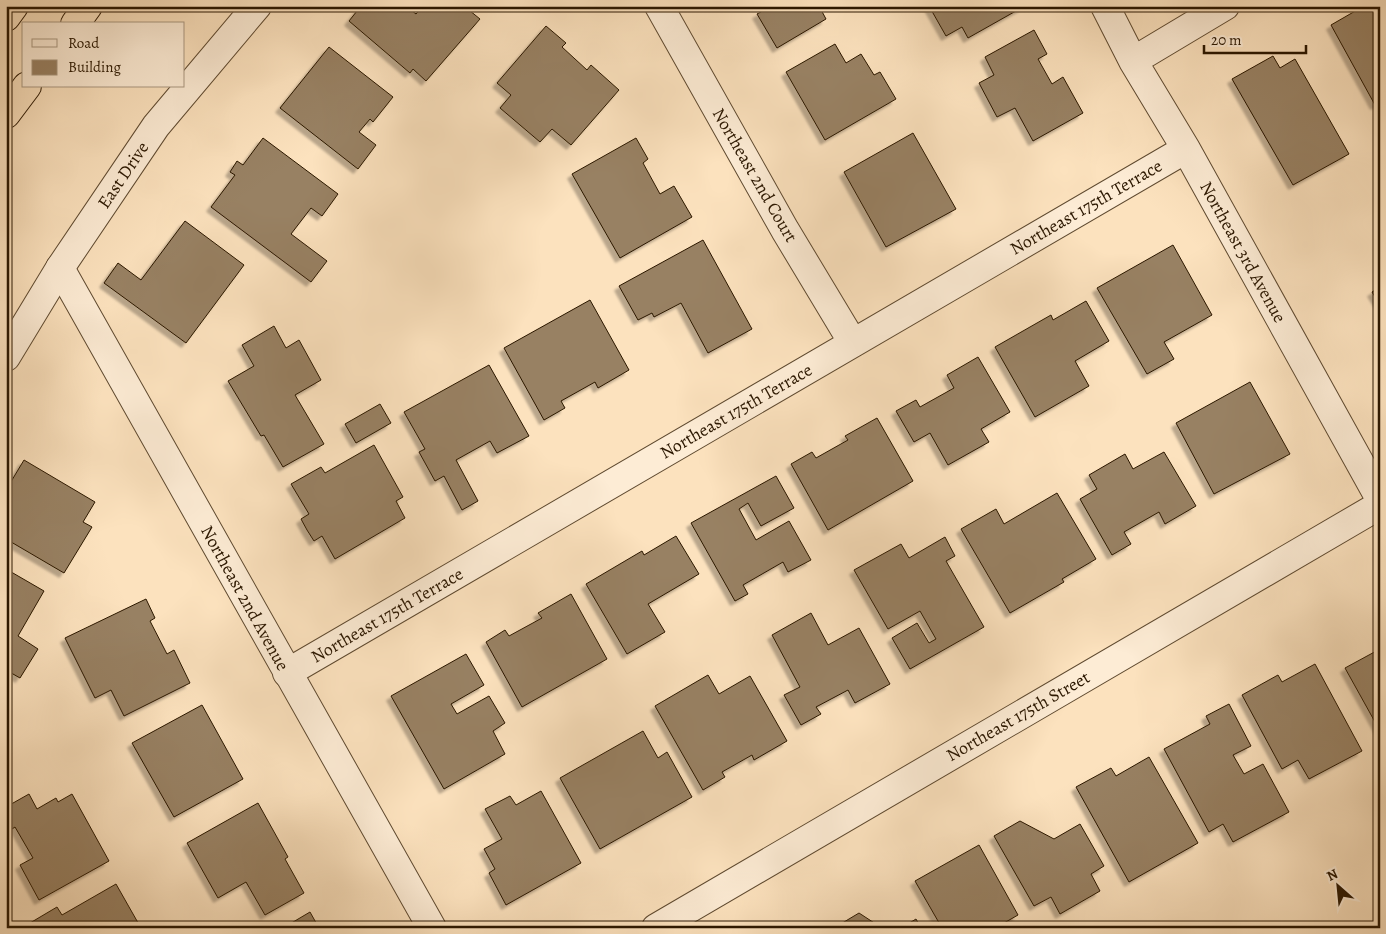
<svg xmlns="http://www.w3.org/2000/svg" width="1386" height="934" viewBox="0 0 1386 934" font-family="Alegreya,serif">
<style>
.building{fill:#988163;stroke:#2b1700;filter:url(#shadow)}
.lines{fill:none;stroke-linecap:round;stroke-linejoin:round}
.minor-casing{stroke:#5f4a30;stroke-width:30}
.tertiary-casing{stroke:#5f4a30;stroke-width:30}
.motorway-casing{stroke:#2b1700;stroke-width:30}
.minor{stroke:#fdecd5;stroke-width:28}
.tertiary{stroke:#fdecd5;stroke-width:28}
.motorway{stroke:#fce2be;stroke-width:28}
.labels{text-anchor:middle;stroke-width:5;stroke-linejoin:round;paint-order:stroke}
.street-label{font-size:18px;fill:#2b1700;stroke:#fdecd5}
</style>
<defs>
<filter id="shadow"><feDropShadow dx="-4.5" dy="4.5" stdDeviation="1" flood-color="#0004"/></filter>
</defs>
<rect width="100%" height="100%" fill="#fce2be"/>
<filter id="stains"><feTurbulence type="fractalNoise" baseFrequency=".004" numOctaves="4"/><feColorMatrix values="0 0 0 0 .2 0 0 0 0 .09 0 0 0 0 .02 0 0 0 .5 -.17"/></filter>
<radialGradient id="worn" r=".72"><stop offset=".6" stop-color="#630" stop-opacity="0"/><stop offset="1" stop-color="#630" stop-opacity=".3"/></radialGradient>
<path class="building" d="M 361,6 L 406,6 L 416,14 L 423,6 L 464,6 L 480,19 L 426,81 L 413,69 L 410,73 L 349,21 Z
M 767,6 L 819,6 L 826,19 L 777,48 L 757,14 L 768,8 Z
M 929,6 L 1023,6 L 1023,7 L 968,38 L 962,27 L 946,36 Z
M 1364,6 L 1372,6 L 1376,15 L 1380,13 L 1380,103 L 1375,105 L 1331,25 Z
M 546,26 L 566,43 L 562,47 L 587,70 L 591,65 L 619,90 L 571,145 L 552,129 L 540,142 L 500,108 L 511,95 L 497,83 Z
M 1034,30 L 1047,54 L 1038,59 L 1052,84 L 1063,77 L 1083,113 L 1033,141 L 1015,108 L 997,117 L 979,83 L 994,75 L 985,57 Z
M 835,44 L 846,63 L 861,54 L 874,75 L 880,72 L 896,99 L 825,140 L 786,72 Z
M 329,47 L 393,97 L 373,122 L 370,119 L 359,132 L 376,145 L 358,169 L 280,108 Z
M 1273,56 L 1280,68 L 1295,59 L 1349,154 L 1293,185 L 1232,79 Z
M 913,133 L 956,209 L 886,247 L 844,172 Z
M 263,138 L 338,194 L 322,216 L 311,208 L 291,234 L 327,261 L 311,282 L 211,207 L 235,175 L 230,172 L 237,161 L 243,165 Z
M 636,138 L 648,159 L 643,163 L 660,194 L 674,186 L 692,217 L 620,258 L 572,174 Z
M 185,221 L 244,265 L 186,343 L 104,283 L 118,263 L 141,280 Z
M 703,240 L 752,329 L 708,353 L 681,303 L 654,317 L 652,313 L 638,320 L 619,286 Z
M 1173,245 L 1212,315 L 1164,342 L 1174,359 L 1147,374 L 1097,288 Z
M 1380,287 L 1380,305 L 1372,292 Z
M 590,300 L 629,370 L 598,388 L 595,382 L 561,401 L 565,408 L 544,420 L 504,348 Z
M 1086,301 L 1109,341 L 1075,361 L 1089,386 L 1035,417 L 995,347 L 1051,315 L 1053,320 Z
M 274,326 L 286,348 L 299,340 L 321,380 L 295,395 L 324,444 L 283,467 L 264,435 L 261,436 L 228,381 L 254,366 L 242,345 Z
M 978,357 L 1010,412 L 981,429 L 989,442 L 948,465 L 930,433 L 914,442 L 896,411 L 916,400 L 920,407 L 954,388 L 947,375 Z
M 489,365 L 529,436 L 497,453 L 490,441 L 456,460 L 478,501 L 462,510 L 444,476 L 435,481 L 419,452 L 425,449 L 404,412 Z
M 1250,382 L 1290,454 L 1214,494 L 1176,423 Z
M 380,404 L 391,423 L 356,443 L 345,424 Z
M 877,418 L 913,481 L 828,530 L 791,464 L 812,452 L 816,458 L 848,440 L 845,436 Z
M 374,445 L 403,497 L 396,501 L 405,518 L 335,559 L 322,536 L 314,541 L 307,530 L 301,519 L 309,514 L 291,484 L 321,467 L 325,473 Z
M 1164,452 L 1196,506 L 1165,524 L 1159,512 L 1124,532 L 1131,544 L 1112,555 L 1080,499 L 1097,489 L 1089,475 L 1125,454 L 1133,469 Z
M 24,460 L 95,502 L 83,522 L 92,527 L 64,573 L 6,539 L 6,490 Z
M 776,476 L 794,508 L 761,526 L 748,503 L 739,509 L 756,540 L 789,521 L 811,560 L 788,572 L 783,562 L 743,585 L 748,594 L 735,601 L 691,523 Z
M 1057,493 L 1096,559 L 1062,579 L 1064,582 L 1010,613 L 961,529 L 996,509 L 1004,524 Z
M 676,536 L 699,574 L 648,604 L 665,632 L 627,654 L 586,584 L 642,551 L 644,555 Z
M 945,537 L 955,556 L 946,561 L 984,627 L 910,669 L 892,638 L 917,623 L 929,643 L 936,639 L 920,611 L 888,629 L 854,570 L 901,544 L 909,558 Z
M 6,569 L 44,591 L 18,636 L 38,649 L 20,678 L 6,670 Z
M 571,594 L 607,659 L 522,707 L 486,642 L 505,630 L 509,636 L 542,618 L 538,613 Z
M 146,599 L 155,618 L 150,621 L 167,654 L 174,650 L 190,683 L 124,716 L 111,690 L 95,698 L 65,638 Z
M 811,613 L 828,645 L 859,628 L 890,684 L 855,703 L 848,690 L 816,707 L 821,714 L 801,725 L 784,695 L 800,687 L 772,635 Z
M 1380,649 L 1380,731 L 1345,668 Z
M 466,654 L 484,685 L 451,704 L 457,714 L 489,696 L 505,723 L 493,731 L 505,754 L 444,789 L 391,696 Z
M 1315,664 L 1362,751 L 1309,779 L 1298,760 L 1282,769 L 1242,695 L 1278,675 L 1282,682 Z
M 708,675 L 719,694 L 750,676 L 787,741 L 754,760 L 752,755 L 722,772 L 725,777 L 703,790 L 655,706 Z
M 1229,704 L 1251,746 L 1233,755 L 1244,774 L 1263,764 L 1289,812 L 1233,842 L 1223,824 L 1209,832 L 1164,749 L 1210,724 L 1206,716 Z
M 202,705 L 243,779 L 174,817 L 132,743 Z
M 643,731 L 658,758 L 667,752 L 692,797 L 600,849 L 560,778 Z
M 1149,757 L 1198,843 L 1129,882 L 1076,787 L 1111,768 L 1116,776 Z
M 541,791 L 581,863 L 506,905 L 489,873 L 495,869 L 484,849 L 502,839 L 485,809 L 510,796 L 516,805 Z
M 29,794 L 37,809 L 56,798 L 58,802 L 72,794 L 109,861 L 39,900 L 20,865 L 33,858 L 15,827 L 9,831 L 6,827 L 6,807 Z
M 258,803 L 288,857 L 285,859 L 304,893 L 265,915 L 246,882 L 218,898 L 187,843 Z
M 1020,821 L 1054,839 L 1080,824 L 1104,866 L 1091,874 L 1100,891 L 1060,914 L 1051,897 L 1034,906 L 994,836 Z
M 979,845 L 1018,915 L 1004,923 L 1006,928 L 942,928 L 915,881 Z
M 116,884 L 141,928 L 32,928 L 30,923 L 57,907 L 62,915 Z
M 310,912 L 319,928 L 283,928 Z
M 859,913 L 882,928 L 834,928 Z
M 916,919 L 921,928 L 901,928 Z"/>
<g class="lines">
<defs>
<path id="minor" d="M 659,6 L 785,230 L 853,343
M 1105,6 L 1133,61 L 1186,149 L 1380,499
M 1133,61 L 1225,6
M 6,357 L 60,268 L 156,126 L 257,6
M 287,673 L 1186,149
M 656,928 L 1380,505"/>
<path id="tertiary" d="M 60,268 L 432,928"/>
<path id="motorway" d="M 6,17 L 14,6
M 75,24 L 88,6
M 6,114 L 27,86"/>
</defs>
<use href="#minor" class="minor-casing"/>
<use href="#tertiary" class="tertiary-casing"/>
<use href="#motorway" class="motorway-casing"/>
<use href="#minor" class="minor"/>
<use href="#tertiary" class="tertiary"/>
<use href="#motorway" class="motorway"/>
</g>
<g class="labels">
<g class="street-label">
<text transform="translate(123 175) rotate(-56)" y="6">East Drive</text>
<text transform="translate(755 175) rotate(60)" y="6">Northeast 2nd Court</text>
<text transform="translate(1086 207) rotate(-30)" y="6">Northeast 175th Terrace</text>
<text transform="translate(1243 252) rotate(61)" y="6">Northeast 3rd Avenue</text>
<text transform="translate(736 411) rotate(-30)" y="6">Northeast 175th Terrace</text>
<text transform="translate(245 598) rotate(61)" y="6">Northeast 2nd Avenue</text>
<text transform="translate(387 615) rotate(-30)" y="6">Northeast 175th Terrace</text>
<text transform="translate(1018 716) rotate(-30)" y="6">Northeast 175th Street</text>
</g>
</g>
<rect width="1386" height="934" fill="none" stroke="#fce2be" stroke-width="25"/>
<rect x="8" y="8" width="1371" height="919" fill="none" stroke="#2b1700" stroke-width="2.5"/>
<rect x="12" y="12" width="1361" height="909" fill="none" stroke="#2b1700"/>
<rect x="22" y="22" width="162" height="65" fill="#fdecd5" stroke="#a99780"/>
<rect x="32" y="39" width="25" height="8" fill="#fdecd5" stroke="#a99780"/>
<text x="68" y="48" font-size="15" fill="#2b1700">Road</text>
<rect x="32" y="60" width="25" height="15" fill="#988163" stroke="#a99780"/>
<text x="68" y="72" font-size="15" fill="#2b1700">Building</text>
<g transform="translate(1338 886) rotate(333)" stroke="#fdecd5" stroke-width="4" paint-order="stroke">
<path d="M0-4L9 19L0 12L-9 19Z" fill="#2b1700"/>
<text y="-8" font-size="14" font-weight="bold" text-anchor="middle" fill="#2b1700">N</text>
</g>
<path d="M1204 45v8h102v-8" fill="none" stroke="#2b1700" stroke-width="2.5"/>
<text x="1211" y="45" font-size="15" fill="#2b1700" stroke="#fdecd5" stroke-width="4" paint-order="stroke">20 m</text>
<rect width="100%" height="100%" filter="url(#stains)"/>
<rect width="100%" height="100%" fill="url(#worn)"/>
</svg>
